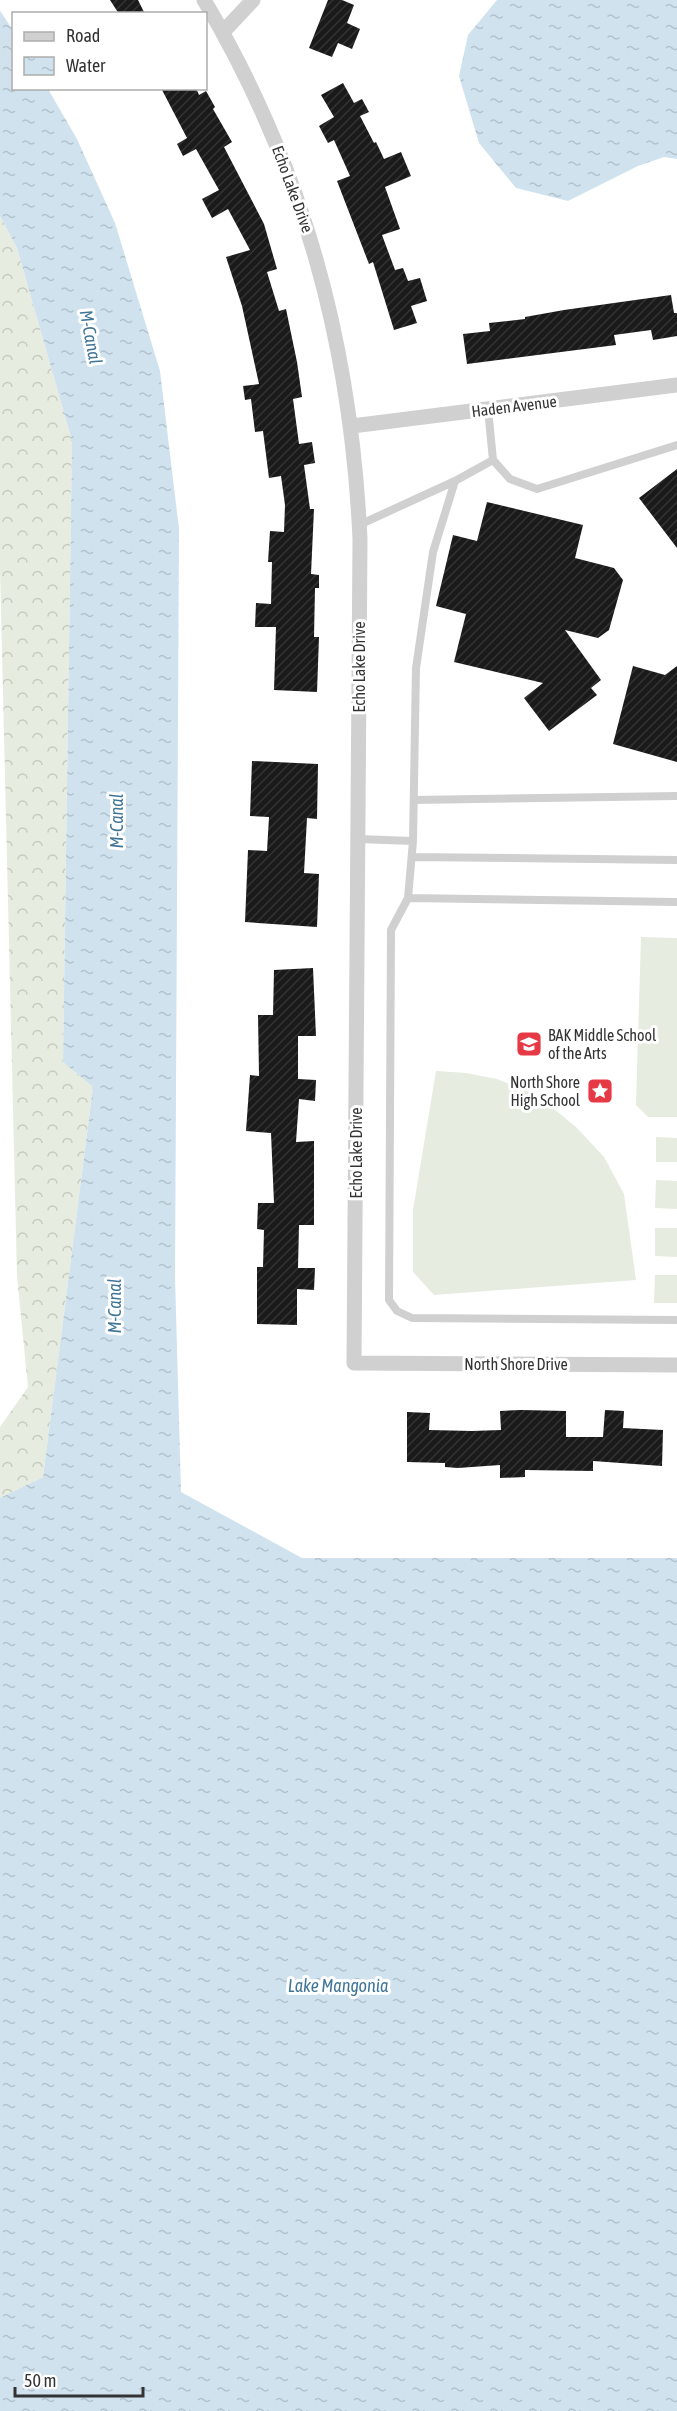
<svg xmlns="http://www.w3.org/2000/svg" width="677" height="2411" viewBox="0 0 677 2411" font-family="'Asap Condensed',sans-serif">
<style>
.grass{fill:#e6ecdf}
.forest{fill:url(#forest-crowns)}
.water{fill:url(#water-ripples)}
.building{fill:url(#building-hatch)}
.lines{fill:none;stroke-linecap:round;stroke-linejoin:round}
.service{stroke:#d0d0d0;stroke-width:8}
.minor{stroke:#d0d0d0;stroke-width:15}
.labels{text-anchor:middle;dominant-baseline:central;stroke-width:6;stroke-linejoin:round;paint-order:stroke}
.street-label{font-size:16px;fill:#333;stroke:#fff}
.poi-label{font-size:16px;fill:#333;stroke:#fff;text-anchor:start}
.water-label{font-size:18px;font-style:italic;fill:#3f7597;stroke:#fff}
</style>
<defs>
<pattern id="forest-crowns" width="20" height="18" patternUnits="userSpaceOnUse" patternTransform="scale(1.5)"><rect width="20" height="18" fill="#e6ecdf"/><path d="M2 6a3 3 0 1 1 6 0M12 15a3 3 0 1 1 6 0" fill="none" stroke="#c6cbc0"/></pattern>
<pattern id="water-ripples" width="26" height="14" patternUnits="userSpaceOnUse" patternTransform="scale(1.5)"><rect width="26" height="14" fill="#cfe2ee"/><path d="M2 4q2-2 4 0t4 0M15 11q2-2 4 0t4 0" fill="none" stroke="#b2c2cd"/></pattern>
<pattern id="building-hatch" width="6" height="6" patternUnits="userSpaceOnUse" patternTransform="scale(1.5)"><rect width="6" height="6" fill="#1a1a1a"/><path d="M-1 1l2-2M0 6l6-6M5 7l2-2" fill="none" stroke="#333"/></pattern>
</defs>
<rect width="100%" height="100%" fill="#fff"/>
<path class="grass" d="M 641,937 L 677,938 L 677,1117 L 648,1117 L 636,1105 Z
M 436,1071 L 466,1073 L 497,1079 L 537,1095 L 576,1127 L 604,1157 L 624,1194 L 636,1280 L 434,1295 L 413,1272 L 413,1210 Z
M 656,1137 L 677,1138 L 677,1162 L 656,1162 Z
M 656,1180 L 677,1181 L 677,1209 L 655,1208 Z
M 655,1228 L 677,1228 L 677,1257 L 655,1256 Z
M 655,1275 L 677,1275 L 677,1303 L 654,1303 Z"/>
<path class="forest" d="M 0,216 L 17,248 L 72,441 L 63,1062 L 93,1087 L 43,1477 L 0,1498 L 0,1427 L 28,1387 L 17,1276 L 0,568 Z"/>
<path class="water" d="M 497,0 L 677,0 L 677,159 L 664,157 L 638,166 L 568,201 L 516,188 L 479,143 L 459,76 L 468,35 Z
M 0,11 L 13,30 L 14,88 L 48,89 L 77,139 L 115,223 L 160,371 L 179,529 L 175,1277 L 181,1492 L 302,1558 L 677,1558 L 677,2411 L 0,2411 L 0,1498 L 43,1477 L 93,1087 L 63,1062 L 72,441 L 17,248 L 0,216 Z"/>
<path class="building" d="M 110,0 L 138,0 L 145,14 L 119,14 Z
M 328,0 L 342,0 L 354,5 L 347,23 L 360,29 L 352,49 L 338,43 L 332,57 L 309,48 Z
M 343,83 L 354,103 L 362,99 L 369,112 L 360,116 L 374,143 L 376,142 L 384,159 L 401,152 L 411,176 L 385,187 L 400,229 L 382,235 L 395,270 L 403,268 L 408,281 L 420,278 L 427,301 L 411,306 L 417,323 L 394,330 L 373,262 L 369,264 L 337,181 L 350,176 L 334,140 L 328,143 L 319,126 L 334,117 L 321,95 Z
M 161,88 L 196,88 L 199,95 L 206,91 L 215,107 L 213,109 L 232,142 L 224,147 L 264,224 L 277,269 L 267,272 L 279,311 L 286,309 L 297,362 L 302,397 L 293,399 L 299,444 L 312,442 L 315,463 L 304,465 L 310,509 L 314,509 L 311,574 L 319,575 L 319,588 L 315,588 L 314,637 L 319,637 L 317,692 L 274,690 L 276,627 L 255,627 L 256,603 L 271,604 L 272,562 L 268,562 L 270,531 L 284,532 L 285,505 L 281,476 L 269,478 L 263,431 L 255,432 L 251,399 L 245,400 L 243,386 L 259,384 L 242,306 L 226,257 L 250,250 L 228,209 L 212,218 L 202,199 L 219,190 L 196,149 L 183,156 L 177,144 L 187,138 Z
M 671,295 L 674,313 L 677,313 L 677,336 L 653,340 L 651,330 L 614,335 L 616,345 L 467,364 L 463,334 L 490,331 L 489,323 L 525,319 L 525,317 L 564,310 Z
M 677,469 L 677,548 L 639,498 Z
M 487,502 L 583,525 L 575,558 L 614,568 L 623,580 L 609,630 L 598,638 L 565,630 L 601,680 L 591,688 L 597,695 L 549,731 L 524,698 L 543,683 L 454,662 L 466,614 L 436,606 L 453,535 L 477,541 Z
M 633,666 L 665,675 L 677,666 L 677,762 L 613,744 Z
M 252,761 L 318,764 L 317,819 L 307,818 L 304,873 L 319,874 L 317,927 L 245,922 L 248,850 L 267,851 L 269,817 L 250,816 Z
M 313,968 L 316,1036 L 298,1036 L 298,1079 L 316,1080 L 315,1101 L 299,1099 L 296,1142 L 314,1141 L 314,1225 L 299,1225 L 298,1268 L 315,1268 L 314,1290 L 297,1289 L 297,1325 L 257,1324 L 257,1267 L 263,1267 L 264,1230 L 257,1229 L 258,1203 L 274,1203 L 271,1133 L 246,1131 L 250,1075 L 259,1076 L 258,1015 L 273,1015 L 274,970 Z
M 521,1410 L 566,1411 L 566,1437 L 603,1437 L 605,1410 L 624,1411 L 623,1428 L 663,1430 L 662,1466 L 593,1461 L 593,1471 L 525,1470 L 525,1477 L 500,1478 L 500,1465 L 458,1468 L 445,1467 L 445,1463 L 407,1462 L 407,1412 L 430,1413 L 429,1430 L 472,1431 L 501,1430 L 500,1411 Z"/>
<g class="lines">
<path class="service" d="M 493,460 L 510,479 L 537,489 L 677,445
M 359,525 L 455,481
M 414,800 L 677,796
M 358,839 L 413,841 L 416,668 L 433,552 L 455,481 L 493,460 L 488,409
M 412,857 L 677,860
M 408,898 L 413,841
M 677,902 L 408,898 L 391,930 L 389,1300 L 397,1311 L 412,1318 L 677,1320"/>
<path class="minor" d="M 204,0 C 304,169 351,344 360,539 L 354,1363 L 677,1365
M 223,32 L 253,0
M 352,426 L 677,385"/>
</g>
<defs>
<symbol id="school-square" viewBox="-11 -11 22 22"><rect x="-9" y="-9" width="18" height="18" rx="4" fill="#e63946" stroke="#fff"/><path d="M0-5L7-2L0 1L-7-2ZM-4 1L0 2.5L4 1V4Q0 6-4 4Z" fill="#fff"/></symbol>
<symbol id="sight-square" viewBox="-11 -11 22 22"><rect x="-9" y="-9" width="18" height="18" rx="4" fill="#e63946" stroke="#fff"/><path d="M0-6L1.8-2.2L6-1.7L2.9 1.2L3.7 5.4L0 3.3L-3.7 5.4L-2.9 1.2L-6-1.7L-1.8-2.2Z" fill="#fff"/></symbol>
</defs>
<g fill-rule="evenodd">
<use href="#school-square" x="514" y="1029" width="30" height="30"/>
<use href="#sight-square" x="585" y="1076" width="30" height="30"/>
</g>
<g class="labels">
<g class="street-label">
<text transform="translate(293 189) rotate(70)">Echo Lake Drive</text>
<text transform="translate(514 406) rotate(-7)">Haden Avenue</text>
<text transform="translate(359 667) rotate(-90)">Echo Lake Drive</text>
<text transform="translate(356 1153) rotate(-90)">Echo Lake Drive</text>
<text x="516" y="1364">North Shore Drive</text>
</g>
<g class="poi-label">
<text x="548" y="1035">BAK Middle School<tspan x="548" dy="18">of the Arts</tspan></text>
<text x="580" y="1082" text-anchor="end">North Shore<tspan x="580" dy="18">High School</tspan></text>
</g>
<g class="water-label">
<text transform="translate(91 337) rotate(79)">M-Canal</text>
<text transform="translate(116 821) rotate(-90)">M-Canal</text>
<text transform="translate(114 1306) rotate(-90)">M-Canal</text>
<text x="338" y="1985">Lake Mangonia</text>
</g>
</g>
<rect x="12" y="12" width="195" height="78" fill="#ffffff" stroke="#adadad" stroke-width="1.5"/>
<rect x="24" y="32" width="30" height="9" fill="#d0d0d0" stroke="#adadad" stroke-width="1.5"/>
<text x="66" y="42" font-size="18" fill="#333333">Road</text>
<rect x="24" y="57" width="30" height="18" fill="url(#water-ripples)" stroke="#adadad" stroke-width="1.5"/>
<text x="66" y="72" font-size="18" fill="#333333">Water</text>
<path d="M15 2387v9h128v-9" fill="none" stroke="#333333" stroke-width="3"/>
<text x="24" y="2387" font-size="18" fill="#333333" stroke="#ffffff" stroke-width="4.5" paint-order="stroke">50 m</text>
</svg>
